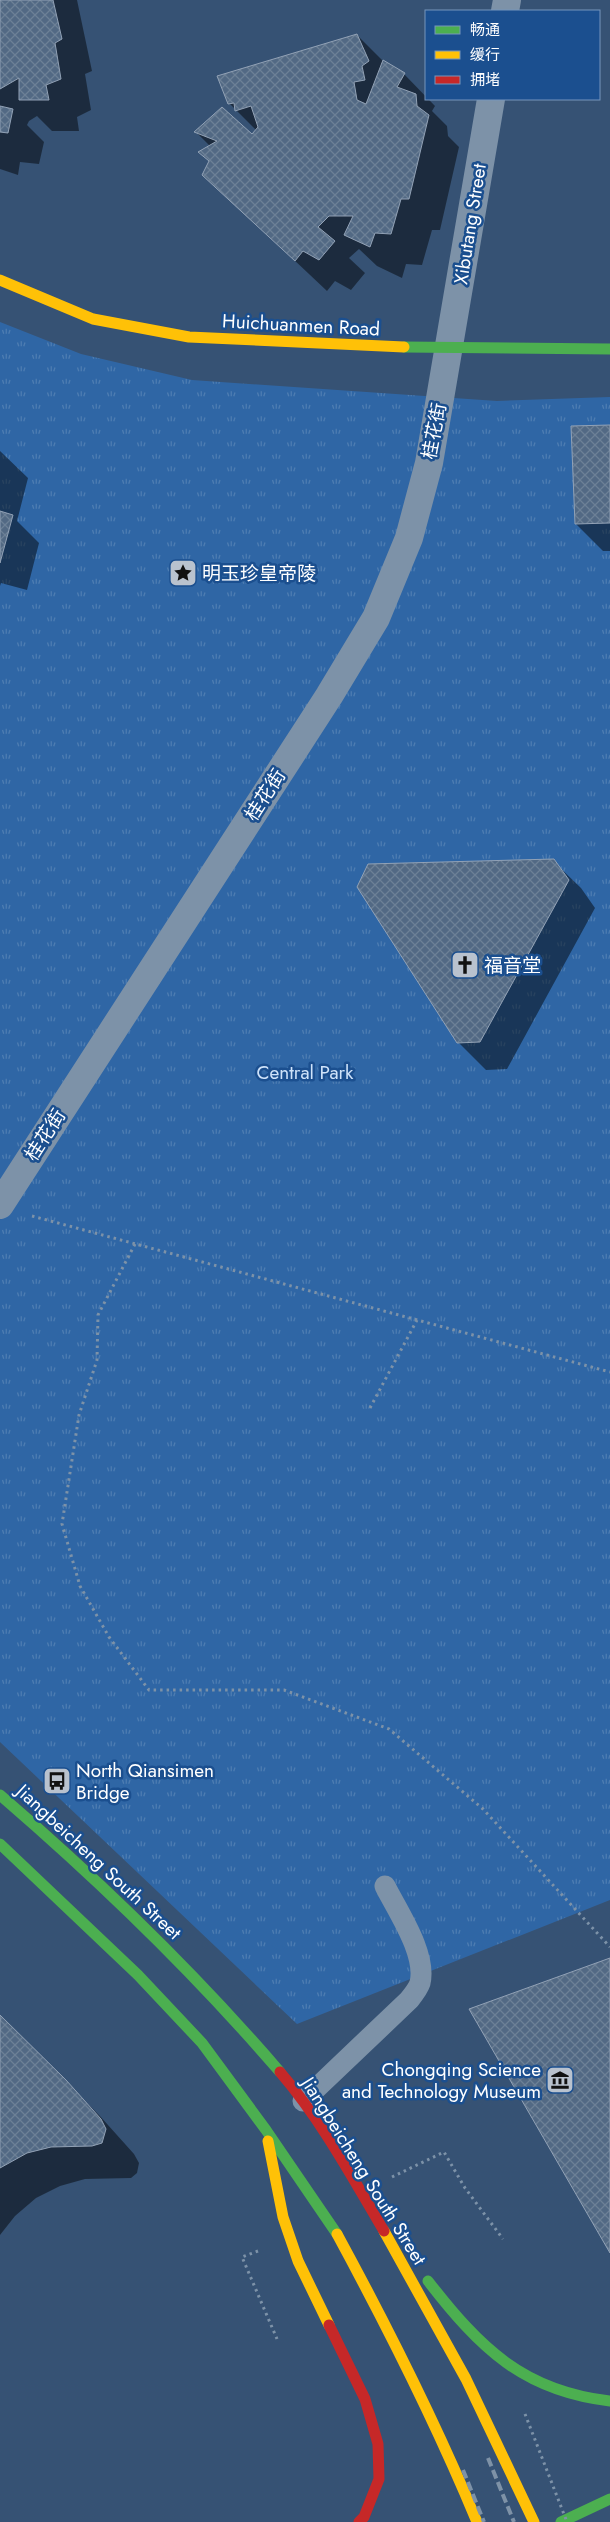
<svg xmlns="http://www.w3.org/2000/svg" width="610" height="2522" viewBox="0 0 610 2522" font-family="Jost,'Noto Sans SC',sans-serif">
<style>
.park{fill:url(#park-tufts)}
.shadow{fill:#0007}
.building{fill:url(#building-cross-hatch);stroke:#92a2b6}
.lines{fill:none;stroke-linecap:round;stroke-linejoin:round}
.path{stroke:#7d92a8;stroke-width:3;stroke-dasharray:2.5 4;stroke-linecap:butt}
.lane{stroke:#7d92a8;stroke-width:21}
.street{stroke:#7d92a8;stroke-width:28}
.fast{stroke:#4caf50;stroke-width:11}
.slow{stroke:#ffc107;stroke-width:11}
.jam{stroke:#c62828;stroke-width:11}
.rail{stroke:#7e92a7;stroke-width:4;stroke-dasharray:9 4;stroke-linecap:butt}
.path-bridge{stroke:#7d92a8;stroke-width:3;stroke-dasharray:2.5 4;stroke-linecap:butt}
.labels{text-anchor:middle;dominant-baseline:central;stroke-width:5;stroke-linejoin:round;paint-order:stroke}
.street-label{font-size:19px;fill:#fff;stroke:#1b4f8f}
.poi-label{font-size:19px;fill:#fff;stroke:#1b4f8f;text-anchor:start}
.park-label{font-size:19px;fill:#cfe3fa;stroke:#1b4f8f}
</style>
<defs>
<pattern id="park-tufts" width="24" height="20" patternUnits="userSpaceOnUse" patternTransform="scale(1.25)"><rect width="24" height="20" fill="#2f66a5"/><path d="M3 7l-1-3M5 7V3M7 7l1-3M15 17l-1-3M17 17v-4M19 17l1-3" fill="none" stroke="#4e7db2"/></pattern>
<pattern id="building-cross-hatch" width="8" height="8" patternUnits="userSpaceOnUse" patternTransform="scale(1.25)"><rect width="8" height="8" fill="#526984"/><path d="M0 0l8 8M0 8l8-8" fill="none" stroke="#6c8096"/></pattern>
</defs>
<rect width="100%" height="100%" fill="#365274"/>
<path class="park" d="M 0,322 L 81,354 L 192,380 L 497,401 L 610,397 L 610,1900 L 297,2024 L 0,1742 Z"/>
<path class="shadow" d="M 0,0 L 77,0 L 92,71 L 85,74 L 91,110 L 77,117 L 79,131 L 52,131 L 37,116 L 29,121 L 27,125 L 44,142 L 39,164 L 20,162 L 18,175 L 0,169 Z
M 357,35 L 384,62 L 404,74 L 435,106 L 432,111 L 447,126 L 448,136 L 459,147 L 440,230 L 432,230 L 422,265 L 406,264 L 402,278 L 377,266 L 359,249 L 349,258 L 365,273 L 351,290 L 335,281 L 327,291 L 204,175 L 210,161 L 210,146 L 196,132 L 253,136 L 257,131 L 229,103 Z
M 610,426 L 610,551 L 603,551 L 576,524 Z
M 0,451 L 28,478 L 17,521 L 39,543 L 27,590 L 1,583 L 0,586 Z
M 553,861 L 581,888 L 595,908 L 507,1069 L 486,1070 L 458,1042 Z
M 0,2018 L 99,2115 L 134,2154 L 139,2163 L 137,2173 L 131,2178 L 85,2179 L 60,2186 L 36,2198 L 15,2216 L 0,2235 Z"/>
<path class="building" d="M 0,0 L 53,0 L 62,39 L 55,43 L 61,79 L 46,85 L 49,100 L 19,100 L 19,78 L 0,89 Z
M 357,34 L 369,61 L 362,66 L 365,80 L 354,82 L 357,100 L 366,104 L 383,60 L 405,73 L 397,87 L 416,94 L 417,106 L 429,115 L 409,199 L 401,199 L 391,234 L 375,233 L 370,247 L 344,235 L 353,216 L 329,216 L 318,227 L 335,241 L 319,260 L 303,251 L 295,261 L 202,175 L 209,161 L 198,152 L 217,141 L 194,132 L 222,107 L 252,134 L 258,127 L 251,106 L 235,111 L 234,103 L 228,104 L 217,76 Z
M 0,106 L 13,109 L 8,133 L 0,132 Z
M 610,425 L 610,523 L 575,524 L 571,426 Z
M 0,511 L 13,515 L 0,563 Z
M 554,859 L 569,880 L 480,1042 L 457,1043 L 357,887 L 368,864 Z
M 610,1958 L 610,2253 L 469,2009 Z
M 0,2015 L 66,2080 L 101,2119 L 106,2129 L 102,2143 L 92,2146 L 51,2147 L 27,2153 L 0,2168 Z"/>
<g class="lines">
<path class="path" d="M 32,1216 L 610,1372
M 135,1244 L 98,1315 L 97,1360 L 79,1415 L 62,1524 L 80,1586 L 109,1637 L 149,1690 L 284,1690 L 389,1729 L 483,1809 L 610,1947
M 370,1408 L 417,1320
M 392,2177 L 444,2152 L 465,2188 L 503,2239
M 258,2251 L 242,2257 L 277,2339"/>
<path class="lane" d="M 303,2101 L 409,2000 C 413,1995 418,1989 420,1983 C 427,1954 398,1912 385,1886"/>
<path class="street" d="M 505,11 L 507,0
M 0,1205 L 329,696 L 376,618 L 409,538 L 429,463 L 491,99"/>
<path class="fast" d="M 404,347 L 610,349
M 0,1795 C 101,1882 193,1971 280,2072
M 0,1844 L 138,1975 L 202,2043 L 266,2130 L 337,2234
M 428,2281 C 480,2348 523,2391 610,2401
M 561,2522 L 610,2499"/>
<path class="slow" d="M 0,280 L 93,319 L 189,337 L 404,347
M 268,2141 L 283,2217 L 298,2261 L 329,2325
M 384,2231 L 466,2379 L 534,2522
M 337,2234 C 388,2328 436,2423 477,2522"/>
<path class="jam" d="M 280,2072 C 322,2121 352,2177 384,2231
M 329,2325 L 365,2399 L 378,2444 L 379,2479 L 364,2517 L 359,2522"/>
<path class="rail" d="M 488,2458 L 514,2522
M 463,2470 L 484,2522"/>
<path class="path-bridge" d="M 525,2414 L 567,2522"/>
</g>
<defs>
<symbol id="sight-square" viewBox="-11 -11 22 22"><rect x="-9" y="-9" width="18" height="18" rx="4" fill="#b9c2ce" stroke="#1b4f8f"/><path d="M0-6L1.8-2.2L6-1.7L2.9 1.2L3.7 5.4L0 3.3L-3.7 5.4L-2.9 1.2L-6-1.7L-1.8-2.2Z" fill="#111"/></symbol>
<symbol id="church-square" viewBox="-11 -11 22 22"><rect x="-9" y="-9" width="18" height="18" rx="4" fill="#b9c2ce" stroke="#1b4f8f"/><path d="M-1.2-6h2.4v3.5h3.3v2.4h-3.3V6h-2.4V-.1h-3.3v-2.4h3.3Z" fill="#111"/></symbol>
<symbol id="bus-square" viewBox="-11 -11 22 22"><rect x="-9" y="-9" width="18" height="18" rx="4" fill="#b9c2ce" stroke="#1b4f8f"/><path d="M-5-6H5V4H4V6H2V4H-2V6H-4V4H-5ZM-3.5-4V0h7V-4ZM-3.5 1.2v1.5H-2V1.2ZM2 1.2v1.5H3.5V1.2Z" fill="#111"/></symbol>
<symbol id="museum-square" viewBox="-11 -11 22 22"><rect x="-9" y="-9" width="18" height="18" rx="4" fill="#b9c2ce" stroke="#1b4f8f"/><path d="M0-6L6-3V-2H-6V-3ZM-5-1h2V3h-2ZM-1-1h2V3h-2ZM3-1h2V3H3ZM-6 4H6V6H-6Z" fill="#111"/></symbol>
</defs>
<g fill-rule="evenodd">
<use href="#sight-square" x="167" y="557" width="32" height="32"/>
<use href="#church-square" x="449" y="949" width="32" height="32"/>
<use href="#bus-square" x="41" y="1765" width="32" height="32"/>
<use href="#museum-square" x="544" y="2064" width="32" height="32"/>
</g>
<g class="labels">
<g class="street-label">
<text transform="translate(470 224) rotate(-81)">Xibutang Street</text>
<text transform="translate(301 325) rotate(3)">Huichuanmen Road</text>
<text transform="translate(434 431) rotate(-79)">桂花街</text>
<text transform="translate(265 795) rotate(-57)">桂花街</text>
<text transform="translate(45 1135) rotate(-57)">桂花街</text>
<text transform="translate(99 1862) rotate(43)">Jiangbeicheng South Street</text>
<text transform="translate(364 2171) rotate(58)">Jiangbeicheng South Street</text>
</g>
<g class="poi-label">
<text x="202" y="573">明玉珍皇帝陵</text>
<text x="484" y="965">福音堂</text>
<text x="76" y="1770">North Qiansimen<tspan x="76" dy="22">Bridge</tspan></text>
<text x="541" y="2069" text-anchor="end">Chongqing Science<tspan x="541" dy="22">and Technology Museum</tspan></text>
</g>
<g class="park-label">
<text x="305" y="1072">Central Park</text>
</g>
</g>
<rect x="425" y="10" width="175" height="90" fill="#1b4f8f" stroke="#7695bc"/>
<rect x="435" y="26" width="25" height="8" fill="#4caf50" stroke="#7695bc"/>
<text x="470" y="35" font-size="15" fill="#ffffff">畅通</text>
<rect x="435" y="51" width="25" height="8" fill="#ffc107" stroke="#7695bc"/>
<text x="470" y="60" font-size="15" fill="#ffffff">缓行</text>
<rect x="435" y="76" width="25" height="8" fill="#c62828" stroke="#7695bc"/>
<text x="470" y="85" font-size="15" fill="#ffffff">拥堵</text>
</svg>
